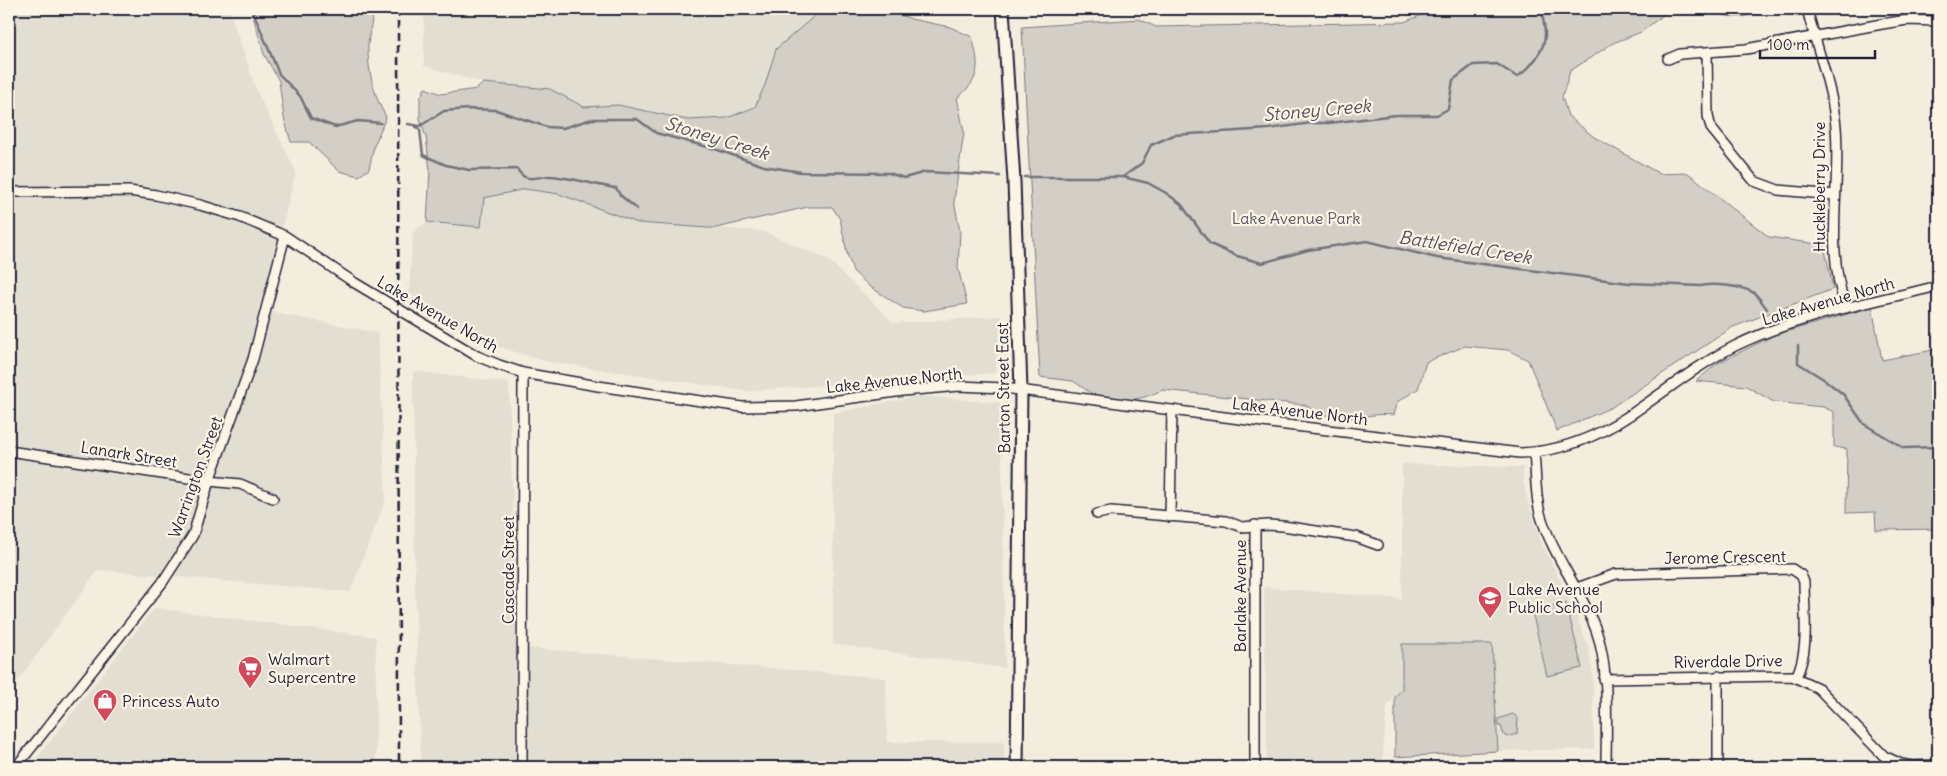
<svg xmlns="http://www.w3.org/2000/svg" width="1947" height="776" viewBox="0 0 1947 776" font-family="Delius,sans-serif">
<style>
.built{fill:#e3ded2}
.green{fill:#d4cfc6;stroke:#7b7880}
.lines{fill:none;stroke-linecap:round;stroke-linejoin:round}
.stream{stroke:#75727b;stroke-width:2.5}
.minor-casing{stroke:#22223b;stroke-width:12}
.major-casing{stroke:#22223b;stroke-width:15}
.minor{stroke:#fcf5e5;stroke-width:9}
.major{stroke:#fcf5e5;stroke-width:11}
.rail{stroke:#22223b;stroke-width:2.5;stroke-dasharray:8 4;stroke-linecap:butt}
.labels{text-anchor:middle;dominant-baseline:central;stroke-width:4.5;stroke-linejoin:round;paint-order:stroke}
.street-label{font-size:16px;fill:#22223b;stroke:#fcf5e5}
.park-label{font-size:16px;fill:#575665;stroke:#fcf5e5}
.poi-label{font-size:16px;fill:#22223b;stroke:#fcf5e5;text-anchor:start}
.water-label{font-size:18px;font-style:italic;fill:#525160;stroke:#fcf5e5}
</style>
<rect width="100%" height="100%" fill="#f3edde"/>
<filter id="ink" filterUnits="userSpaceOnUse"><feTurbulence type="fractalNoise" baseFrequency=".02" numOctaves="2"/><feDisplacementMap in="SourceGraphic" scale="10" xChannelSelector="R" yChannelSelector="G"/><feConvolveMatrix kernelMatrix="1 2 1 2 8 2 1 2 1" color-interpolation-filters="sRGB"/></filter>
<g filter="url(#ink)">
<path class="built" d="M 9,9 L 229,9 L 257,92 L 296,172 L 261,310 L 378,333 L 386,499 L 350,592 L 98,570 L 9,693 Z
M 424,9 L 834,9 L 818,13 L 765,85 L 755,107 L 727,118 L 688,120 L 618,105 L 584,107 L 550,89 L 483,83 L 424,66 Z
M 525,189 L 559,194 L 638,223 L 762,231 L 827,259 L 894,323 L 1002,316 L 995,373 L 745,391 L 544,361 L 474,339 L 409,293 L 413,232 L 427,222 L 451,225 L 484,198 Z
M 413,371 L 509,383 L 517,647 L 886,678 L 887,742 L 1004,742 L 1004,767 L 421,767 L 415,585 Z
M 921,396 L 1001,403 L 1005,668 L 833,644 L 833,413 Z
M 1402,464 L 1523,467 L 1523,481 L 1528,501 L 1540,539 L 1573,607 L 1589,649 L 1593,678 L 1594,749 L 1498,751 L 1492,644 L 1402,644 L 1402,689 L 1387,706 L 1382,766 L 1267,765 L 1264,587 L 1402,599 Z
M 154,608 L 376,637 L 376,767 L 30,767 Z"/>
<path class="green" d="M 251,9 L 373,9 C 373,21 369,32 368,44 C 367,69 374,96 386,117 L 374,146 L 369,169 L 359,176 L 339,171 L 309,142 L 291,142 L 284,118 L 279,81 L 264,54 Z
M 834,9 L 884,9 L 911,19 L 950,27 L 972,37 C 980,66 981,79 957,98 L 964,132 L 954,201 L 960,231 L 958,268 L 967,304 L 924,311 L 903,308 L 869,286 L 853,271 L 847,253 L 840,219 L 832,207 L 808,207 L 716,228 L 708,228 L 638,223 L 559,194 L 525,189 L 484,198 L 481,227 L 427,222 L 430,171 L 426,137 L 420,119 L 420,99 L 425,88 L 441,94 L 477,89 L 483,83 L 550,89 L 584,107 L 618,105 L 688,120 L 727,118 L 755,107 L 765,85 L 776,49 L 818,13 Z
M 1437,9 L 1680,9 L 1668,11 L 1641,32 L 1613,43 L 1570,71 L 1562,97 L 1568,116 L 1594,137 L 1660,174 L 1688,173 L 1769,237 L 1824,245 L 1833,289 L 1733,327 L 1612,407 L 1557,431 L 1528,360 L 1508,350 L 1465,346 L 1426,362 L 1418,389 L 1397,402 L 1393,415 C 1374,413 1367,417 1350,418 C 1336,420 1316,413 1305,405 L 1163,390 L 1145,397 L 1121,402 L 1097,397 L 1073,381 L 1040,377 L 1022,27 L 1139,19 L 1156,27 L 1404,22 Z
M 1700,9 L 1762,9 C 1746,23 1717,15 1700,9 Z
M 1872,307 L 1882,360 L 1938,349 L 1938,529 L 1876,530 L 1875,512 L 1846,513 L 1847,449 L 1834,447 L 1834,412 L 1823,407 L 1774,402 L 1746,386 L 1696,381 L 1718,363 L 1775,335 Z
M 1566,603 L 1582,668 L 1547,676 L 1532,611 Z
M 1402,644 L 1492,644 L 1498,751 L 1395,757 L 1395,697 L 1402,689 Z
M 1513,714 L 1518,718 L 1517,734 L 1507,737 L 1504,735 L 1501,726 L 1498,726 L 1498,719 Z"/>
<g class="lines">
<path class="stream" d="M 252,9 L 279,74 L 300,96 L 311,118 L 335,127 L 358,121 L 381,123
M 408,124 L 420,126 L 444,111 L 468,109 L 496,110 L 547,127 L 563,128 L 592,119 L 637,119 L 656,133 L 715,149 L 764,166 L 801,172 L 889,173 L 904,178 L 926,172 L 1000,176
M 416,127 L 420,130 L 423,155 L 446,165 L 469,170 L 517,169 C 519,172 522,176 525,177 C 533,181 543,175 551,176 C 574,178 594,185 616,188 L 620,195 L 637,209
M 1024,177 L 1123,177 L 1148,183 L 1166,193 L 1181,204 L 1210,244 L 1237,256 L 1262,263 L 1308,250 L 1367,241 L 1437,258 L 1629,283 L 1701,286 C 1714,283 1743,286 1754,293 C 1759,297 1763,304 1767,309
M 1123,177 L 1142,163 L 1151,145 L 1174,135 L 1268,129 L 1312,123 L 1329,123 L 1396,115 L 1437,115 L 1448,109 L 1453,80 L 1473,65 L 1497,64 L 1517,77 C 1531,68 1546,49 1545,32 C 1545,23 1540,16 1545,9
M 1798,346 L 1798,363 L 1825,380 L 1843,394 L 1864,424 L 1904,448 L 1938,447"/>
<defs>
<path id="minor" d="M 1807,9 C 1816,45 1833,91 1836,127 C 1841,190 1824,246 1846,308
M 1707,52 L 1708,116 L 1711,128 L 1754,181 L 1778,190 L 1835,195
M 1668,59 L 1680,54 L 1746,49 L 1882,24 L 1907,20 L 1938,21
M 9,192 L 129,191 L 156,195 L 200,205 L 240,217 L 285,236 L 355,283 L 477,356 L 499,365 L 523,373 L 598,386 L 742,407 L 796,406 L 903,391 L 959,386 L 1004,388 L 1278,424 L 1520,453 C 1612,450 1659,384 1735,346 C 1798,315 1870,303 1938,286
M 9,451 L 209,481 L 240,484 L 273,498
M 1534,452 C 1536,472 1535,494 1540,513 C 1552,555 1581,590 1596,630 C 1610,669 1606,726 1606,767
M 1097,514 L 1111,511 L 1226,521 L 1242,527 L 1268,525 L 1283,526 L 1356,537 L 1378,545
M 1170,517 L 1172,410
M 1577,588 L 1616,574 L 1792,569 L 1801,575 L 1804,582 C 1804,612 1810,650 1796,677
M 1604,679 L 1792,676 L 1818,688 L 1884,756 L 1901,764 L 1912,766 L 1938,765
M 16,767 L 162,583 L 193,535 L 209,481 L 253,359 L 285,236
M 522,767 L 523,373
M 1255,767 L 1255,525
M 1718,767 L 1718,676"/>
<path id="major" d="M 1003,9 L 1014,181 L 1021,390 L 1017,767"/>
</defs>
<use href="#minor" class="minor-casing"/>
<use href="#major" class="major-casing"/>
<use href="#minor" class="minor"/>
<use href="#major" class="major"/>
<path class="rail" d="M 398,9 L 399,767"/>
</g>
</g>
<defs>
<symbol id="school-pin" viewBox="-11 -11 22 30"><path d="M0 17L-7.5 6A9.5 9.5 0 1 1 7.5 6Z" fill="#d1495b" stroke="#fcf5e5"/><path d="M0-5L7-2L0 1L-7-2ZM-4 1L0 2.5L4 1V4Q0 6-4 4Z" fill="#fff"/></symbol>
<symbol id="supermarket-pin" viewBox="-11 -11 22 30"><path d="M0 17L-7.5 6A9.5 9.5 0 1 1 7.5 6Z" fill="#d1495b" stroke="#fcf5e5"/><path d="M-6-5.5h2.5l.6 2H6L4.5 2H-2.5L-4.4-4H-6ZM-1.5 3.2a1.3 1.3 0 1 0 .1 0ZM3 3.2a1.3 1.3 0 1 0 .1 0Z" fill="#fff"/></symbol>
<symbol id="shop-pin" viewBox="-11 -11 22 30"><path d="M0 17L-7.5 6A9.5 9.5 0 1 1 7.5 6Z" fill="#d1495b" stroke="#fcf5e5"/><path d="M-5-2.5h2.3a2.7 3.5 0 0 1 5.4 0H5L5.5 6h-11ZM-1.5-2.5h3a1.5 2.3 0 0 0-3 0Z" fill="#fff"/></symbol>
</defs>
<g fill-rule="evenodd">
<use href="#school-pin" x="1476" y="584" width="28" height="38"/>
<use href="#supermarket-pin" x="236" y="654" width="28" height="38"/>
<use href="#shop-pin" x="91" y="687" width="28" height="38"/>
</g>
<g class="labels">
<g class="street-label">
<text transform="translate(1819 187) rotate(-90)">Huckleberry Drive</text>
<text transform="translate(1828 301) rotate(-16)">Lake Avenue North</text>
<text transform="translate(438 314) rotate(30)">Lake Avenue North</text>
<text transform="translate(894 380) rotate(-6)">Lake Avenue North</text>
<text transform="translate(1003 388) rotate(-91)">Barton Street East</text>
<text transform="translate(1300 411) rotate(7)">Lake Avenue North</text>
<text transform="translate(129 454) rotate(9)">Lanark Street</text>
<text transform="translate(195 477) rotate(-70)">Warrington Street</text>
<text transform="translate(1725 557) rotate(-1)">Jerome Crescent</text>
<text transform="translate(508 570) rotate(-90)">Cascade Street</text>
<text transform="translate(1240 596) rotate(-90)">Barlake Avenue</text>
<text transform="translate(1728 661) rotate(-1)">Riverdale Drive</text>
</g>
<g class="park-label">
<text x="1296" y="218">Lake Avenue Park</text>
</g>
<g class="poi-label">
<text x="1508" y="589">Lake Avenue<tspan x="1508" dy="18">Public School</tspan></text>
<text x="268" y="659">Walmart<tspan x="268" dy="18">Supercentre</tspan></text>
<text x="122" y="701">Princess Auto</text>
</g>
<g class="water-label">
<text transform="translate(1317 110) rotate(-5)">Stoney Creek</text>
<text transform="translate(717 138) rotate(17)">Stoney Creek</text>
<text transform="translate(1465 247) rotate(9)">Battlefield Creek</text>
</g>
</g>
<rect width="1947" height="776" fill="none" stroke="#fcf5e5" stroke-width="30"/>
<rect x="15" y="15" width="1917" height="746" fill="none" stroke="#22223b" stroke-width="2" filter="url(#ink)"/>
<path d="M1760 50v8h115v-8" fill="none" stroke="#22223b" stroke-width="2.5"/>
<text x="1767" y="50" font-size="15" fill="#22223b" stroke="#fcf5e5" stroke-width="4" paint-order="stroke">100 m</text>
</svg>
